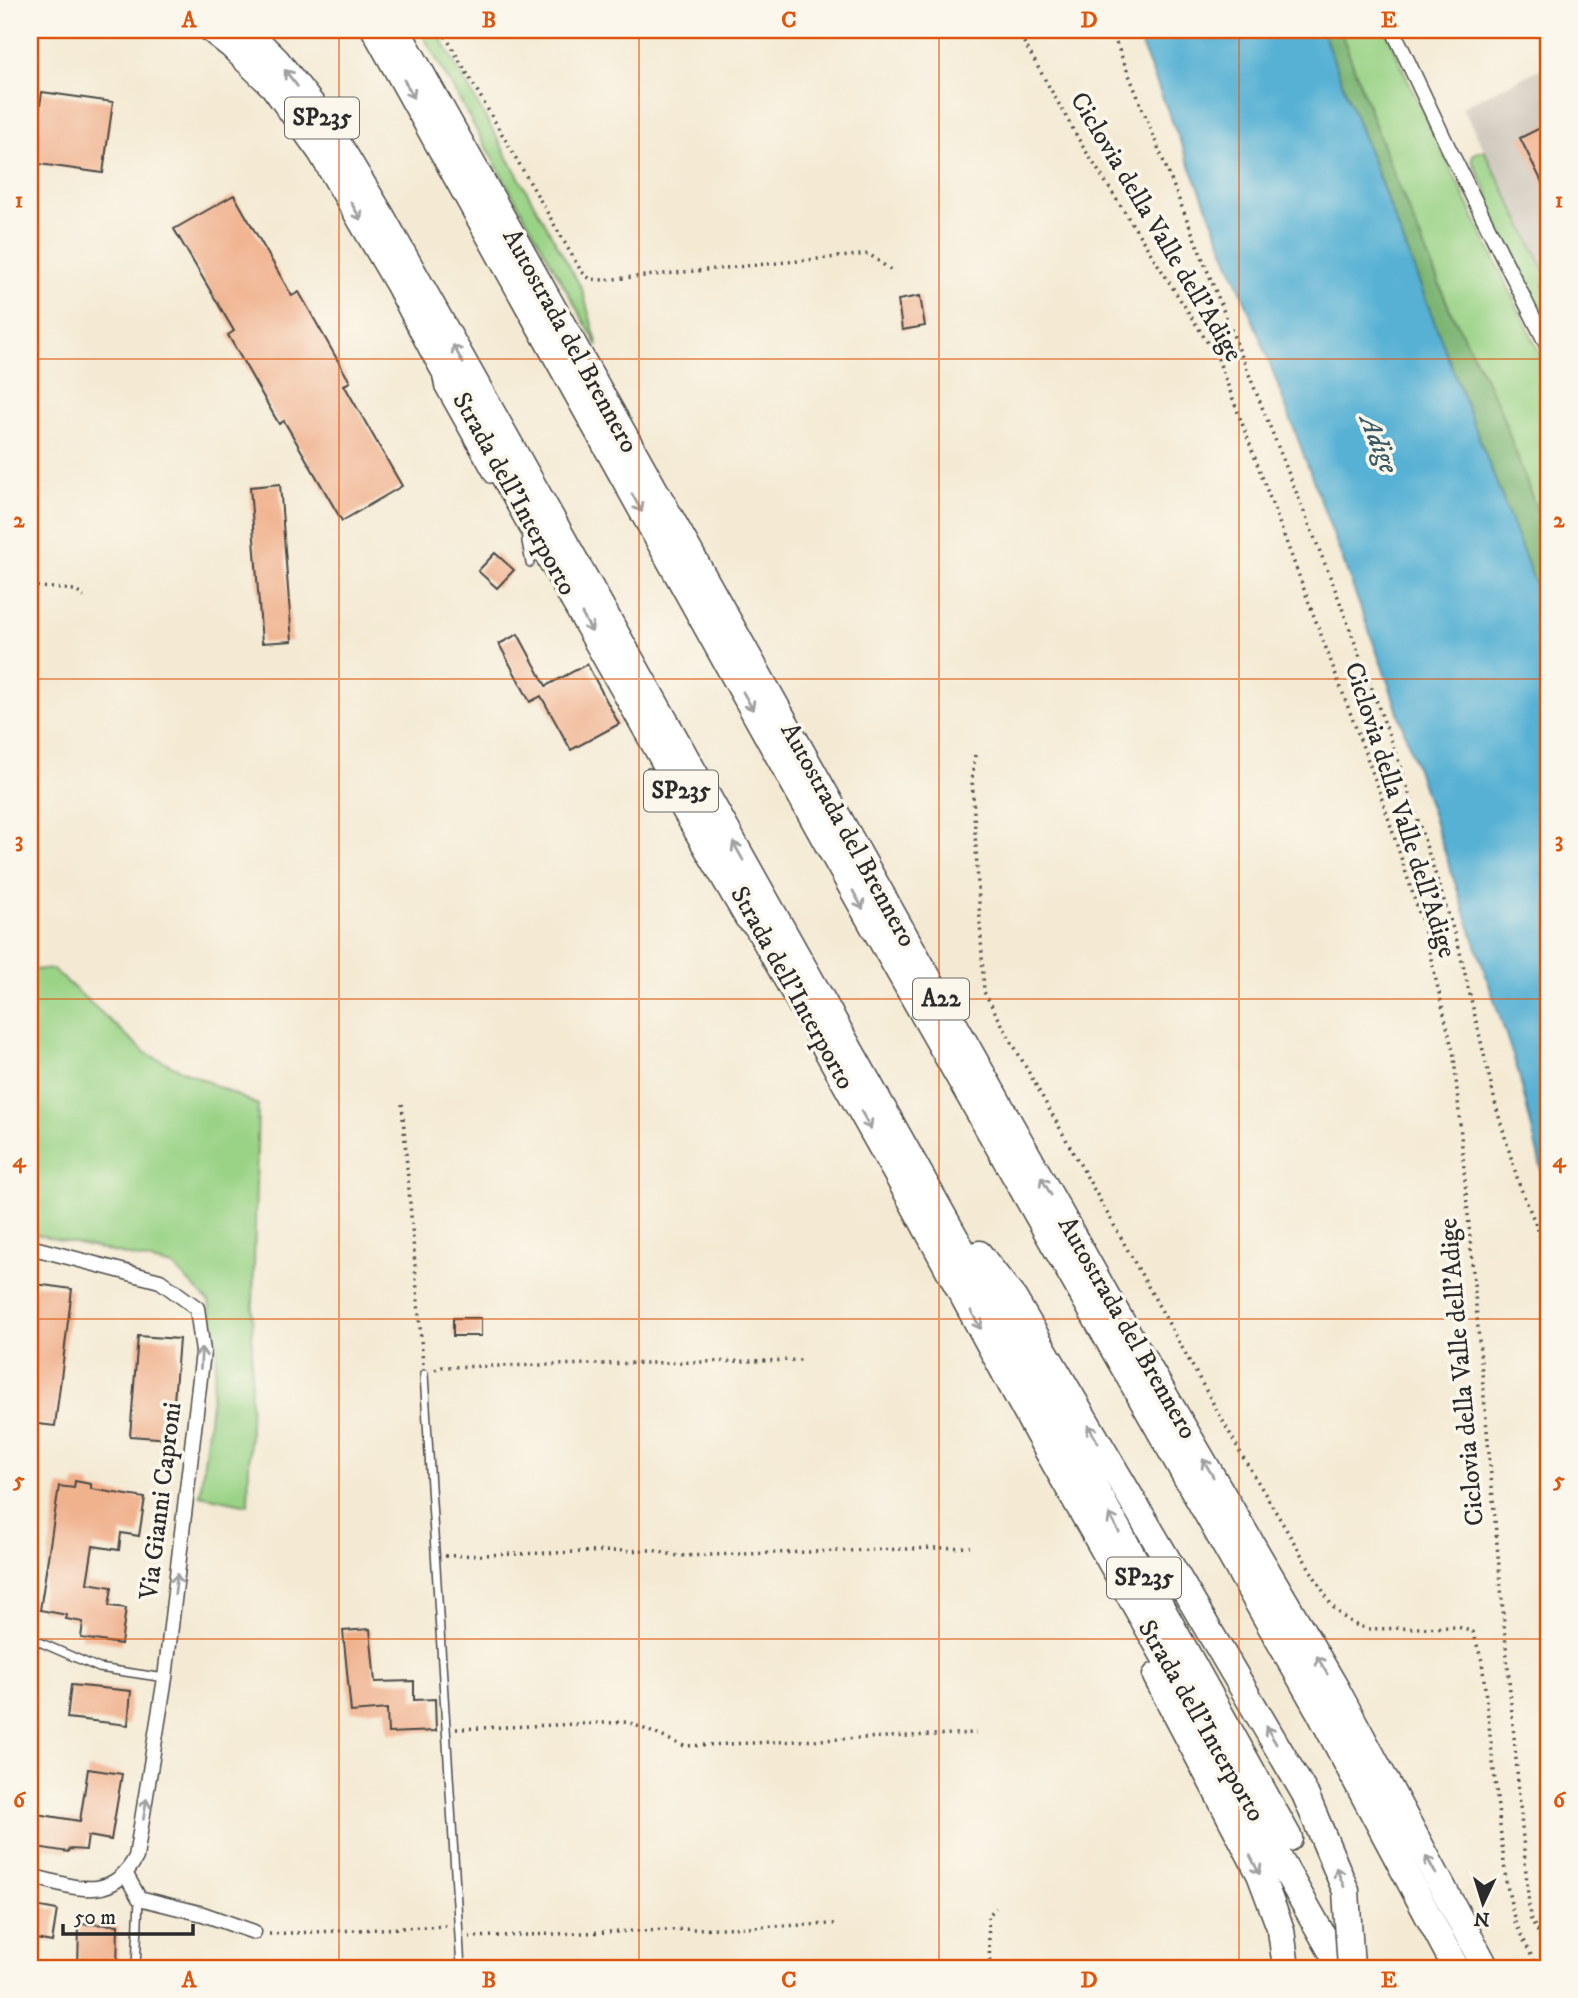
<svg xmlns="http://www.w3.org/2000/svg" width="1578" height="1998" viewBox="0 0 1578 1998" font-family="'IM FELL DW Pica',serif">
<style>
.industrial{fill:#cac3b8}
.green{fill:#9ad386;stroke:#627f58;stroke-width:2}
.forest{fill:#7bb573;stroke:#53704f;stroke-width:2}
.water{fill:#56b1d4;stroke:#406e80;stroke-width:2}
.building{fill:#f0b18d}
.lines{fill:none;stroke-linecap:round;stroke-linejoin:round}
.lane-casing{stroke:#494844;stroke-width:10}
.street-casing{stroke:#494844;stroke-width:17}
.highway-casing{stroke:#494844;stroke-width:29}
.path{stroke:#494844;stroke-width:3.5;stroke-dasharray:2 5;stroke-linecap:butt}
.lane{stroke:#fff;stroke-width:7}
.street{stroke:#fff;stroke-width:14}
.highway{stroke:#fff;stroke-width:26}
.highway-bridge-casing{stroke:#494844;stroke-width:29;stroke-linecap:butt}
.highway-bridge{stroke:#fff;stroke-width:26}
.oneway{stroke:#a0a0a0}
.grid{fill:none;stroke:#df570e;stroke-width:2;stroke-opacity:0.55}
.labels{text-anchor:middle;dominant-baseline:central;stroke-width:7;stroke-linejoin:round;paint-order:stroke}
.shield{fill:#fbf7ec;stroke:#696865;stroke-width:2}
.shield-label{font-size:24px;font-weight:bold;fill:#2b2b2b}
.street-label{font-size:26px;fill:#2b2b2b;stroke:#fbf7ec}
.water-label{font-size:28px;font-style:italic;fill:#3a5a66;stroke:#fbf7ec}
.neatline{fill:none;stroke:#df570e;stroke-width:2.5}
.grid-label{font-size:23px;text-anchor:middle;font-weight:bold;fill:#df570e}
</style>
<rect width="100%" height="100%" fill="#fbf7ec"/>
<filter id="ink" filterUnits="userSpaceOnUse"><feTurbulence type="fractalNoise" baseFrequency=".0143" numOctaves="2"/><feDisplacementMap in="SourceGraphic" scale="14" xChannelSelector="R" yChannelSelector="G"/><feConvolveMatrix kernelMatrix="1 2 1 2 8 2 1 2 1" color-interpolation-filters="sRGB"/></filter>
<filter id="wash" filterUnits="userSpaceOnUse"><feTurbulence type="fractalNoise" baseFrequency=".00686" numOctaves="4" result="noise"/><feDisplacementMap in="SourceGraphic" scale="28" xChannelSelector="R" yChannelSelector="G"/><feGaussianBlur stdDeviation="1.57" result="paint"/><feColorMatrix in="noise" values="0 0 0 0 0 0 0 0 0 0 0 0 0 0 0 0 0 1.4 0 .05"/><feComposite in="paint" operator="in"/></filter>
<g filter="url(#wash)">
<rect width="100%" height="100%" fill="#f4ead4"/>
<path class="industrial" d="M 1548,65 L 1548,318 L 1472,160 L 1473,154 L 1484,149 L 1462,107 Z"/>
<path class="green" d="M 420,30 L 436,30 L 582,289 L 598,346 Z
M 1340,30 L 1386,30 L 1407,78 L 1548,370 L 1548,541 L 1498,406 L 1449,308 L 1390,165 Z
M 1484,150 L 1548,277 L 1548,282 L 1543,284 L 1548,294 L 1548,329 L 1490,209 L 1489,196 L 1472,160 L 1473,154 Z
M 53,969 L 147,1054 L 258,1105 L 248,1505 L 200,1495 L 218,1345 L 209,1302 L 173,1266 L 30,1233 L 30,970 Z"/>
<path class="forest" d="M 1322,30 L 1340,30 L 1390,165 L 1449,308 L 1498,404 L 1548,541 L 1548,617 Z"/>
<path class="water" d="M 1135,30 L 1322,30 L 1548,617 L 1548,1196 L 1518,1071 L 1388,682 L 1263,345 Z"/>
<g id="blocks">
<path class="building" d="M 42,92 L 113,102 L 103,173 L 32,163 Z
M 1548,124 L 1548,194 L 1520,138 Z
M 234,195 L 292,296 L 299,292 L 350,382 L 344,385 L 402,486 L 342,521 L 284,421 L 279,424 L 228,335 L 234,331 L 174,229 Z
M 920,296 L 925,326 L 902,330 L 898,300 Z
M 280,484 L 292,641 L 262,643 L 250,487 Z
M 495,553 L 514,570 L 497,588 L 478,571 Z
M 518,634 L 546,686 L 587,664 L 619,724 L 571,750 L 541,696 L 530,702 L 499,644 Z
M 36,1284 L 72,1289 L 55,1426 L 30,1423 L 30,1329 Z
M 453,1318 L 481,1318 L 481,1336 L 453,1336 Z
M 138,1336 L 179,1339 L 171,1439 L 130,1436 Z
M 75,1481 L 91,1484 L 91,1489 L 145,1498 L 139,1536 L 121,1533 L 119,1550 L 93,1546 L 87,1583 L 112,1587 L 109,1606 L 126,1608 L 121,1644 L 81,1638 L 83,1622 L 66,1619 L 67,1615 L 40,1610 L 59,1486 L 74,1488 Z
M 370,1629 L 375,1682 L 414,1681 L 414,1700 L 435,1699 L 436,1731 L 388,1733 L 387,1709 L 351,1712 L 343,1631 Z
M 71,1685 L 131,1691 L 128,1725 L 67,1718 Z
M 88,1769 L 122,1774 L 111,1840 L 88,1836 L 86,1850 L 69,1849 L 68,1852 L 30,1846 L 30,1813 L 80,1821 Z
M 30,1905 L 57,1910 L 52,1942 L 30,1938 Z
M 79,1924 L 118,1925 L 117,1968 L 78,1968 Z"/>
</g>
</g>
<g filter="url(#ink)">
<use href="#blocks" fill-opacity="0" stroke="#494844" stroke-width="2"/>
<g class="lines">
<defs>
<path id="lane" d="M 437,378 L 439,388 L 490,479
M 526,541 L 530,563
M 649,772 L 663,791 L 740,923 L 746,929
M 424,1374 L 461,1968
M 30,1638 L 99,1668 L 165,1678
M 136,1968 L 139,1898"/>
<path id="street" d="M 1393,30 L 1449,149 L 1548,347
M 30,1247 L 160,1281 L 197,1308 L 203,1352 L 165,1678 L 136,1857 C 111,1905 72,1886 30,1876
M 125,1873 L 139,1898 L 203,1914 L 254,1932"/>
<path id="highway" d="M 212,30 L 231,45 L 274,87 L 321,152 L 399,285 L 433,350 L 910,1198 L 1037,1432 L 1341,1968
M 246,30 L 277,61 L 323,119 L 382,217 L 1015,1344 L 1289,1838
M 375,30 L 871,922 L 1318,1709 L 1456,1968
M 397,30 L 1107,1297 L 1335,1687 L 1486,1968
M 979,1254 L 1014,1299 L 1305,1794
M 1156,1676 L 1260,1874 L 1281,1930 L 1286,1968"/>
</defs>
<use href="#lane" class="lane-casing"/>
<use href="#street" class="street-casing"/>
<use href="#highway" class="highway-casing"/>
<path class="path" d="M 442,30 L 581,271 L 590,279 L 603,280 L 869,254 L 892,271
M 1017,30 L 1082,145 L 1218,359 L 1379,790 L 1423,925 L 1454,1056 L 1530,1918 L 1538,1932 L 1548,1963
M 1111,30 L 1335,589 L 1400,765 L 1458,944 L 1497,1110 L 1519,1184 L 1539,1232 L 1548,1276
M 30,586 L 75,590 L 84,597
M 975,755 L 972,778 L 984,992 L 1243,1457 L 1332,1606 C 1343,1618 1352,1625 1368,1629 L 1458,1627 L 1473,1632 L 1482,1661 L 1506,1881 L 1515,1922 L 1535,1963 L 1544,1968
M 402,1104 L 423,1364
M 435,1370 L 442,1367 L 803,1360
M 445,1556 L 652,1550 L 678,1556 L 970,1547
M 456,1729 L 628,1722 L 684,1746 L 976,1733
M 1538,1931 L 1548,1920
M 269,1934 L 446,1926
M 469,1937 L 834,1924
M 990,1968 L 988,1916 L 996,1908"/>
<use href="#lane" class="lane"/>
<use href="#street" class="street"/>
<use href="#highway" class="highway"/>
<defs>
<path id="highway-bridge" d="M 1305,1794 L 1346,1891 L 1351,1968"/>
</defs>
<use href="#highway-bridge" class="highway-bridge-casing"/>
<use href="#highway-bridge" class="highway-bridge"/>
</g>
<defs><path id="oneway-shaft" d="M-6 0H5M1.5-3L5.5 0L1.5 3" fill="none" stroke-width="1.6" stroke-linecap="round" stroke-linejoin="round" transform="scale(1.75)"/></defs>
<g class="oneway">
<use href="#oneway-shaft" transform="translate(291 78) rotate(-128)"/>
<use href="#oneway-shaft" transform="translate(409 89) rotate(61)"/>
<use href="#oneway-shaft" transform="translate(356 211) rotate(59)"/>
<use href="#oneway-shaft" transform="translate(458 354) rotate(-119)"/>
<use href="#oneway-shaft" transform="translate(637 503) rotate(61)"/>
<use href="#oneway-shaft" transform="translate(587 623) rotate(61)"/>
<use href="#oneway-shaft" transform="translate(748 701) rotate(61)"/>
<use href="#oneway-shaft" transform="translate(738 851) rotate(-119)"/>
<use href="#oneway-shaft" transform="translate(858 900) rotate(61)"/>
<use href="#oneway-shaft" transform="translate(866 1120) rotate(61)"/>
<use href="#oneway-shaft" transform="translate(1046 1186) rotate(-119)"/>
<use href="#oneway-shaft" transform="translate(976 1320) rotate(61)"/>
<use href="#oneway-shaft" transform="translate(201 1358) rotate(-87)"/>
<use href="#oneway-shaft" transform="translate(1093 1434) rotate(-120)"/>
<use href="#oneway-shaft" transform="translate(1208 1468) rotate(-120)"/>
<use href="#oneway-shaft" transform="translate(1114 1523) rotate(-119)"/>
<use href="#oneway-shaft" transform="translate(176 1584) rotate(-83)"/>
<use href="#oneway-shaft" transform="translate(1322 1665) rotate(-120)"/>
<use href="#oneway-shaft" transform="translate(1271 1735) rotate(-120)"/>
<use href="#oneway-shaft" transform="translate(145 1809) rotate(-81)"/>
<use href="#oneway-shaft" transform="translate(1255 1865) rotate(63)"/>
<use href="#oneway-shaft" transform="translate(1431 1865) rotate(-118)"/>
<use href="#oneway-shaft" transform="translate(1340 1877) rotate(-113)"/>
</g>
</g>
<path class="grid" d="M 339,30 L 339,1968M 639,30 L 639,1968M 939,30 L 939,1968M 1239,30 L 1239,1968M 30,359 L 1548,359M 30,679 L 1548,679M 30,999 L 1548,999M 30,1319 L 1548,1319M 30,1639 L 1548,1639"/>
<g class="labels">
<g class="shield">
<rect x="285" y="97.5" width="74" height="41" rx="5"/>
<rect x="644" y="770.5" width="74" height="41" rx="5"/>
<rect x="913" y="978.5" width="56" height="41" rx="5"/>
<rect x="1107" y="1557.5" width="74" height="41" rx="5"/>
</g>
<g class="shield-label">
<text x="322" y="118">SP235</text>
<text x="681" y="791">SP235</text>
<text x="941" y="999">A22</text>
<text x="1144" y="1578">SP235</text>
</g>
<g class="street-label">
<text transform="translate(1156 227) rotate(59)">Ciclovia della Valle dell'Adige</text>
<text transform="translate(570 341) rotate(61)">Autostrada del Brennero</text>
<text transform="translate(514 494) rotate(61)">Strada dell'Interporto</text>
<text transform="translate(1400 810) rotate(72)">Ciclovia della Valle dell'Adige</text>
<text transform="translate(848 835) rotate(61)">Autostrada del Brennero</text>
<text transform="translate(792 988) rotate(61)">Strada dell'Interporto</text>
<text transform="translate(1127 1328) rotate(60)">Autostrada del Brennero</text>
<text transform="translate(1462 1372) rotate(-95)">Ciclovia della Valle dell'Adige</text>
<text transform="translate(161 1501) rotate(-83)">Via Gianni Caproni</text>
<text transform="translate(1201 1721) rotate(60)">Strada dell'Interporto</text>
</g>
<g class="water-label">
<text transform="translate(1379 444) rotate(68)">Adige</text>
</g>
</g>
<rect width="1578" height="1998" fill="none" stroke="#fbf7ec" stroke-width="77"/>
<g transform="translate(1483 1903) rotate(184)" stroke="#fbf7ec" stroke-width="5" paint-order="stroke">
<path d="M0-5L12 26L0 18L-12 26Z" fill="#2b2b2b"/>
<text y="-10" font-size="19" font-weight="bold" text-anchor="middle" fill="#2b2b2b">N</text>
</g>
<path d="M63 1924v10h130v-10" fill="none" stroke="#2b2b2b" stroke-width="3.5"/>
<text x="74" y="1924" font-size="21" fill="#2b2b2b" stroke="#fbf7ec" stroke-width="5" paint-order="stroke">50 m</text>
<rect x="38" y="38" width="1502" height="1922" class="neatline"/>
<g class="grid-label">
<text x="189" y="27">A</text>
<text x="489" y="27">B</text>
<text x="789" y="27">C</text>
<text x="1089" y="27">D</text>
<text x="1389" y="27">E</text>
<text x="19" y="207">1</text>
<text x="1559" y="207">1</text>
<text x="19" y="527">2</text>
<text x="1559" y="527">2</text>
<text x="19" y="847">3</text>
<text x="1559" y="847">3</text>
<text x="19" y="1167">4</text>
<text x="1559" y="1167">4</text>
<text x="19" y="1487">5</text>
<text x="1559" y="1487">5</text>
<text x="19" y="1807">6</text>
<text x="1559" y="1807">6</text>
<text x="189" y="1987">A</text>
<text x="489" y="1987">B</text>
<text x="789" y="1987">C</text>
<text x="1089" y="1987">D</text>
<text x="1389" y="1987">E</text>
</g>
</svg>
